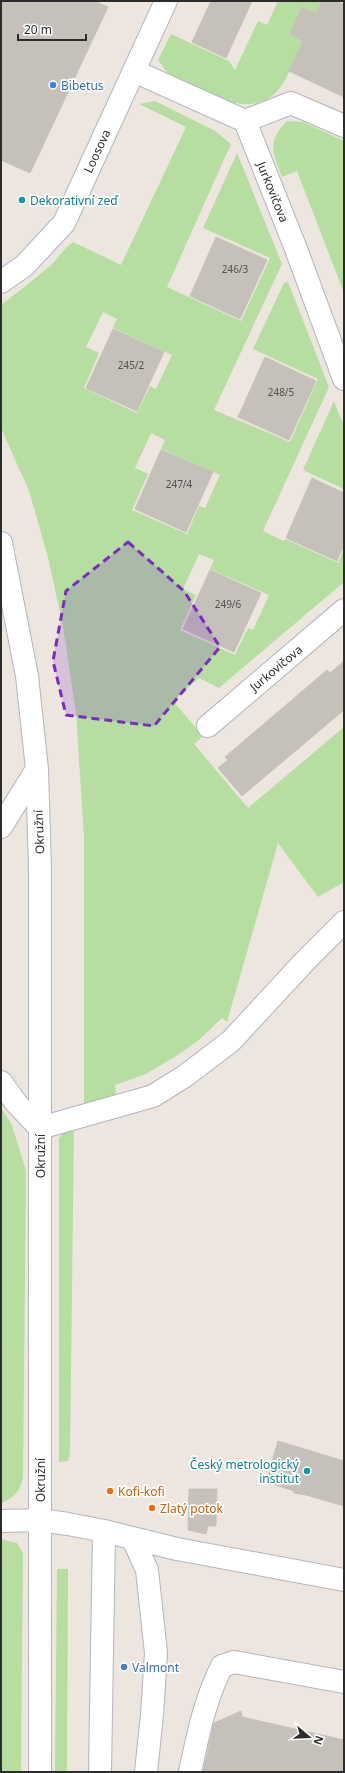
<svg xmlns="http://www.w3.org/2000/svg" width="345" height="1773" viewBox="0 0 345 1773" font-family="'Noto Sans',sans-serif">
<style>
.green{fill:#b5dea0;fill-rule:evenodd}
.building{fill:#c5c1ba;stroke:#c7c2b9}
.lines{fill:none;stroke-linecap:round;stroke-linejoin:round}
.minor-casing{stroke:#b2b5be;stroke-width:24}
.minor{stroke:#fff;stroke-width:22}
.marked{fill:#7b2cbf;fill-opacity:0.2;stroke:#7b2cbf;stroke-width:3;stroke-dasharray:8 5;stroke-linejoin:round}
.shop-dot{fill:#3f7fe0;stroke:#fff;stroke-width:1.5}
.culture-dot{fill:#0f9aa8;stroke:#fff;stroke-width:1.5}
.food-dot{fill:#e8710a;stroke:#fff;stroke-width:1.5}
.labels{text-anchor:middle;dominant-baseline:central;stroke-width:3.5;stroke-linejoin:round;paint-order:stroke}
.number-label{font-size:10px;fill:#525150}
.shop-label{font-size:12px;fill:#366cbe;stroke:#fff;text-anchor:start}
.street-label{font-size:12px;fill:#2c2c2c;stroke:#fff}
.culture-label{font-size:12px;fill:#0d838f;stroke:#fff;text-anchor:start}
.food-label{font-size:12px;fill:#c56008;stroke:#fff;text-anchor:start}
</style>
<rect width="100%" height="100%" fill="#ece6df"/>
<path class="green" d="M 278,1 L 322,1 L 316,14 L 302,7 L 290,34 L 303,41 C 295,58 285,89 269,98 C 244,113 217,97 194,87 C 184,82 173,78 165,70 C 163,67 161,63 158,60 L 171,34 L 229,61 L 235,70 L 258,21 L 267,25 Z
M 155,101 L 215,131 L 231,144 L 167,287 L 241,321 L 270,258 L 203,228 L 237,153 L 282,264 L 214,410 L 290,442 L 318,379 L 253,349 L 284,283 L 288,282 L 329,387 L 263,531 L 284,541 L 285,539 L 338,563 L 344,549 L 344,582 L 219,688 L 199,678 L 173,701 L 203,736 L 194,744 L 248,808 L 344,727 L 344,882 L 318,897 L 278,843 L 227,1022 L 222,1018 L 200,1039 L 181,1053 L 146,1074 L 115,1085 L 117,1101 L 84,1104 L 84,837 L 76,713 L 63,626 L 48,557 L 29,491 L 1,428 L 1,305 C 18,292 35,279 51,265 C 58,258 64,248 73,242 L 121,265 L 186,127 L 139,104 ZM 103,312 L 117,319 L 113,328 L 172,355 L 156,389 L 150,386 L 137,413 L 84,388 L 99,353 L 86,347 ZM 151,433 L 165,440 L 161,449 L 220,475 L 205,508 L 199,506 L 187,534 L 132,510 L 148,474 L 135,468 ZM 199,554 L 214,560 L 210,569 L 269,595 L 253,630 L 248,628 L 235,655 L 180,630 L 196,595 L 183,589 Z
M 287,121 L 303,122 L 344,141 L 344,293 L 297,171 L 282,177 C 272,151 267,142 287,121 Z
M 334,401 L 344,426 L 344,489 L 303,470 Z
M 1,1108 L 12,1125 L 26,1171 L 23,1478 C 19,1492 15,1497 1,1503 Z
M 74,1125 L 70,1454 L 68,1461 L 59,1462 L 59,1139 L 64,1130 Z
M 1,1539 L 17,1543 L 23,1553 L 21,1772 L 1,1772 Z
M 57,1569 L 68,1569 L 67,1772 L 55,1772 Z"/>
<path class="building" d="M 1,1 L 94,1 L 108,7 L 30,173 L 1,160 Z
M 211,1 L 252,1 L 226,58 L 192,42 Z
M 322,1 L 336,1 L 344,5 L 344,97 L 289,71 L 303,41 L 290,34 L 302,7 L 316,14 Z
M 216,237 L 267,260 L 240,319 L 190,296 Z
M 113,329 L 164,352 L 137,411 L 86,388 Z
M 265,357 L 316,381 L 289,440 L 238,417 Z
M 161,450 L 213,472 L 186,532 L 135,509 Z
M 312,478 L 344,493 L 344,545 L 337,561 L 286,538 Z
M 210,570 L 261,593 L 234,652 L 183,629 Z
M 344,661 L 344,710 L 242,796 L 218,768 L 228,760 L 225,757 L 327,670 L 330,673 Z
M 278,1441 L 344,1461 L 344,1506 L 306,1495 L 294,1493 L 294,1491 L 266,1482 Z
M 189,1489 L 217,1489 L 216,1526 L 208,1526 L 206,1534 L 188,1530 Z
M 241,1711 L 242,1717 L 344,1740 L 344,1772 L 203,1772 L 214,1723 Z"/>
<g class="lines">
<defs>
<path id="minor" d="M 134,71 L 245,121 L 296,249 L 344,379
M 245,121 L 291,103 L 344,126
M 1,282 L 24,266 L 64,223 L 166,1
M 1,543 L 27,676 L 37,769 L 40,869 L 40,1772
M 208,726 L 344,610
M 1,827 L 37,769
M 1,1082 L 16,1103 L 40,1128
M 40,1128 L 153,1096 L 185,1076 L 231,1041 L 306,960 L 344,922
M 1,1521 L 40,1520 L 68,1524 L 104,1531 L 177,1549 L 344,1580
M 133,1539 L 147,1570 L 156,1653 L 152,1715 L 146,1772
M 100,1772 L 104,1531
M 190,1772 C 198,1735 205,1699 222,1666 L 234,1662 L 344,1682"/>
</defs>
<use href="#minor" class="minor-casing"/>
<use href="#minor" class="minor"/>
</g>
<path class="marked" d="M 128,542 L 184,591 L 220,647 L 154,726 L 66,715 L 53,661 L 66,591 Z"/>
<g class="shop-dot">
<circle cx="53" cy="85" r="4"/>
<circle cx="124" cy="1667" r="4"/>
</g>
<g class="culture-dot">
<circle cx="22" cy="200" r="4"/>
<circle cx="307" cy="1471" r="4"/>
</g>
<g class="food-dot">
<circle cx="110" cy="1491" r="4"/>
<circle cx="152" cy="1508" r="4"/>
</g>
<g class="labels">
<g class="number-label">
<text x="235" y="269">246/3</text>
<text x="131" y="365">245/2</text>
<text x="281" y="392">248/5</text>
<text x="179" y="484">247/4</text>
<text x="228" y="604">249/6</text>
</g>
<g class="shop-label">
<text x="61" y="85">Bibetus</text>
<text x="132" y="1667">Valmont</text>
</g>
<g class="street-label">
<text transform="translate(97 151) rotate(-65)">Loosova</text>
<text transform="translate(273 192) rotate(68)">Jurkovičova</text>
<text transform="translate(276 668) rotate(-40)">Jurkovičova</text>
<text transform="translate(39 832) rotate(-92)">Okružní</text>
<text transform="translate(40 1156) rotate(-90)">Okružní</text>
<text transform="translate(40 1480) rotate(-90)">Okružní</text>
</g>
<g class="culture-label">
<text x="30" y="200">Dekorativní zeď</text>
<text x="299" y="1464" text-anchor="end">Český metrologický<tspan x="299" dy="14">institut</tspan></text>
</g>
<g class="food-label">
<text x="118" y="1491">Kofi-kofi</text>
<text x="160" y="1508">Zlatý potok</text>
</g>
</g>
<rect width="345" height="1773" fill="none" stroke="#2c2c2c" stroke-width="4"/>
<g transform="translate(309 1737) rotate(109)" stroke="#ffffff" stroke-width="3" paint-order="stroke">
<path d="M0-3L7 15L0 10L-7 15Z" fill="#2c2c2c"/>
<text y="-6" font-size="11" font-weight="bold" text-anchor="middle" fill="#2c2c2c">N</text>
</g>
<path d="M18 34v6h68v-6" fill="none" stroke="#2c2c2c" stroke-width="2"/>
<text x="24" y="34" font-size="12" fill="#2c2c2c" stroke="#ffffff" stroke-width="3" paint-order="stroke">20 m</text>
</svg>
